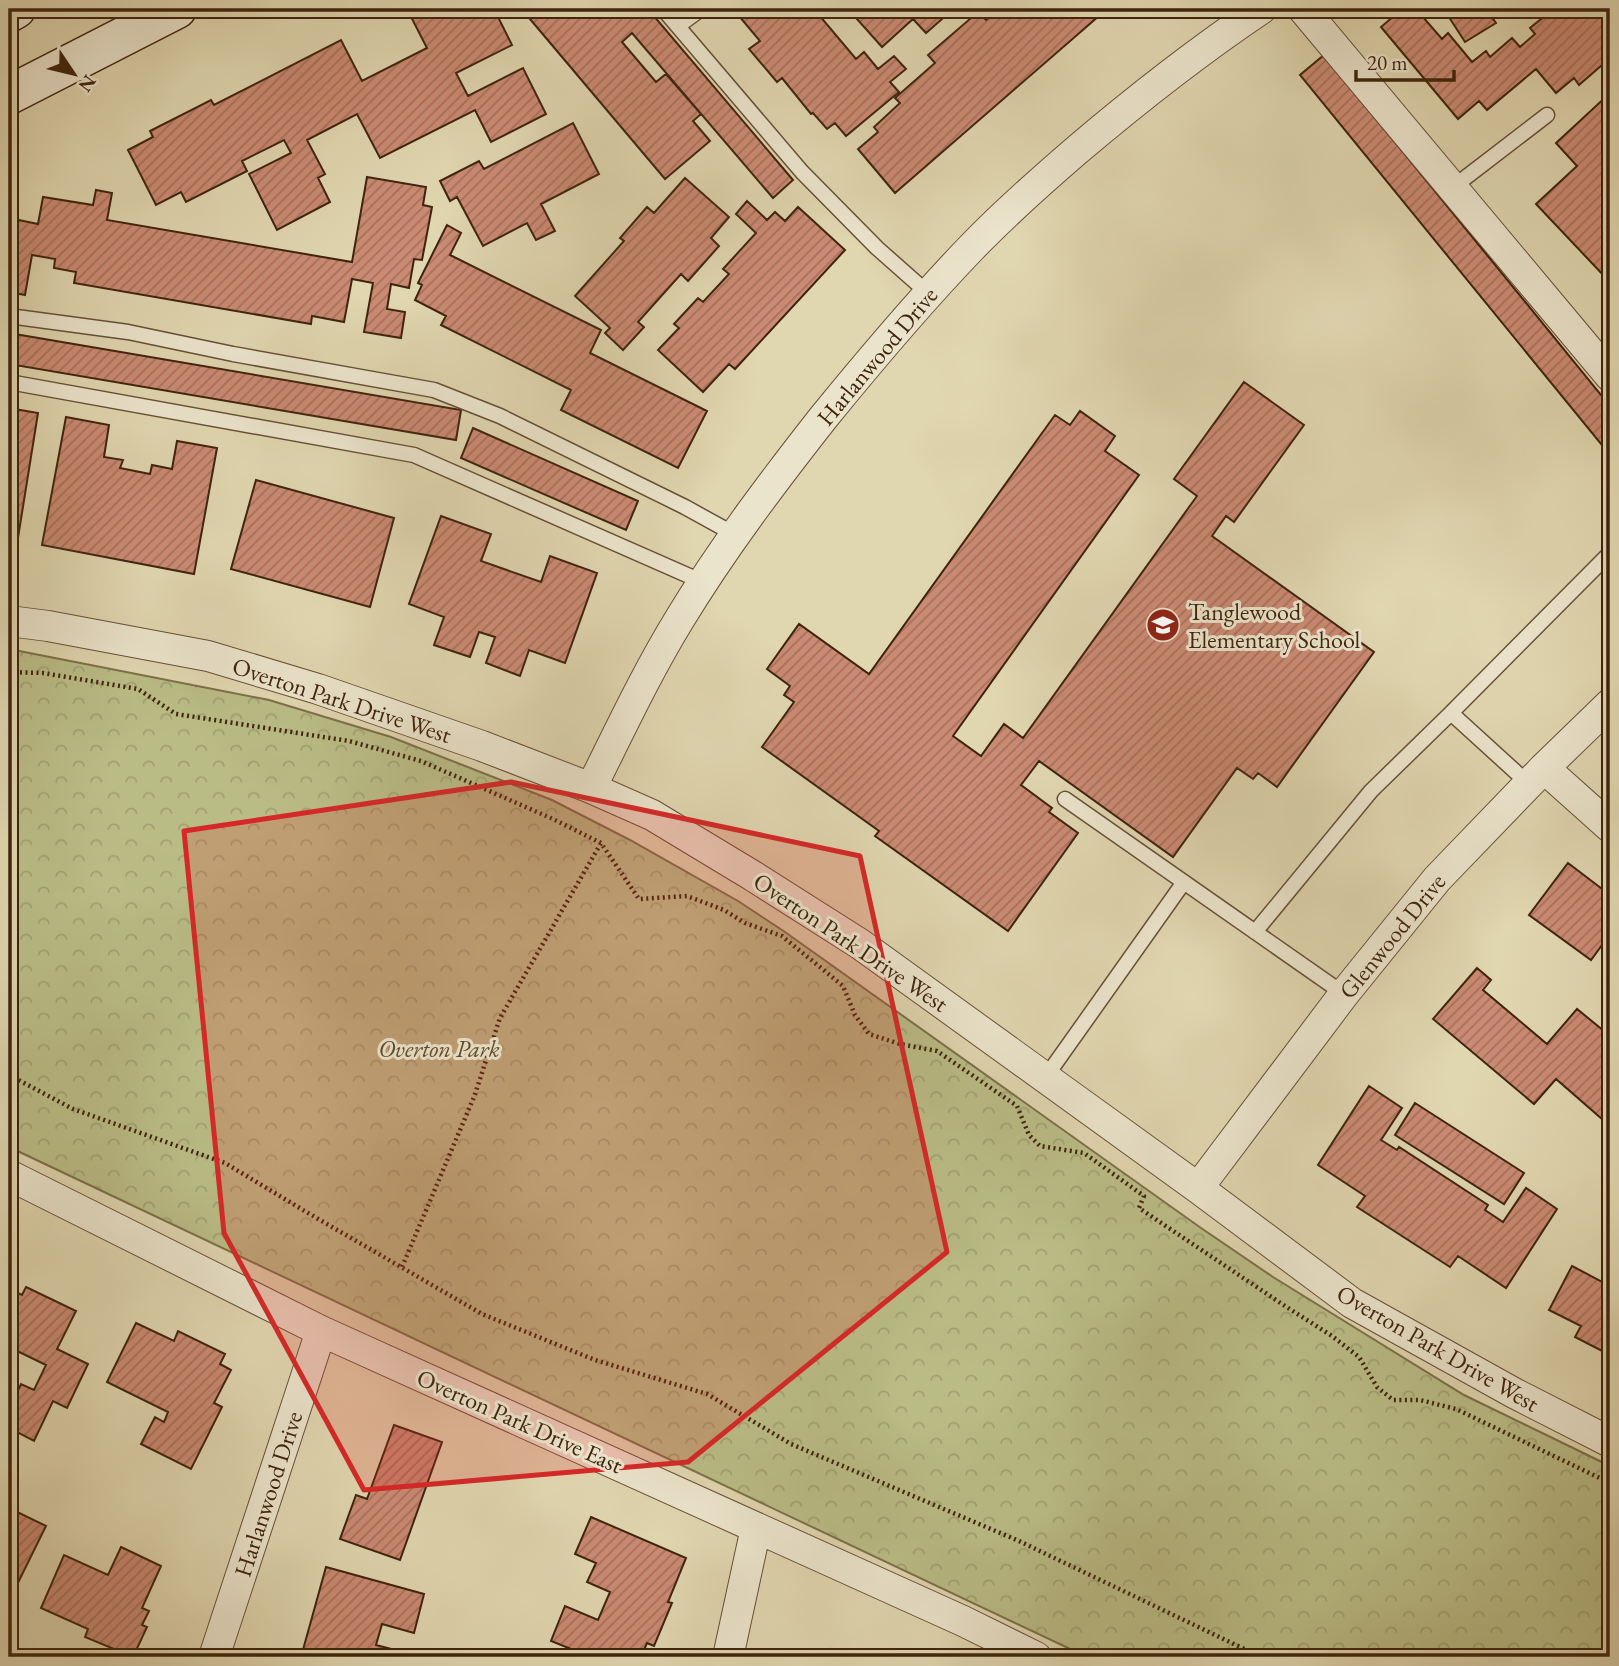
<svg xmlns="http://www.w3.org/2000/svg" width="1619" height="1666" viewBox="0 0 1619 1666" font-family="'EB Garamond',serif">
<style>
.park{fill:url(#park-crowns);stroke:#7c704a;stroke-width:2}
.building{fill:url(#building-hatch);stroke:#3f240d;stroke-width:2}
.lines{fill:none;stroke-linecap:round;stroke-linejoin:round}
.service-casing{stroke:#675036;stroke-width:17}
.minor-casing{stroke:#675036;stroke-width:32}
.secondary-casing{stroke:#3f240d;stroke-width:41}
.path{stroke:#3f240d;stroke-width:4.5;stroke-dasharray:2 3.5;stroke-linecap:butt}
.service{stroke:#ebe4cc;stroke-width:14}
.minor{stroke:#ebe4cc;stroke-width:30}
.secondary{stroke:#ebe4cc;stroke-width:38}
.marked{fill:#d62828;fill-opacity:0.2;stroke:#d62828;stroke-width:5;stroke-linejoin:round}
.labels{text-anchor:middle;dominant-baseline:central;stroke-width:6;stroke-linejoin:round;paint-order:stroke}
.street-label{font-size:24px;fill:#3f240d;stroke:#ebe4cc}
.poi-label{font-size:24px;fill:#3f240d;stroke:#ebe4cc;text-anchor:start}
.park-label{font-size:24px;font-style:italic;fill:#5e4a2b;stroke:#ebe4cc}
</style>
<defs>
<pattern id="park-crowns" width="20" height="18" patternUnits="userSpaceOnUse" patternTransform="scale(1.75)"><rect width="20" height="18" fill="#babc86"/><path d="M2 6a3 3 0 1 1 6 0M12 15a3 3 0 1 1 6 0" fill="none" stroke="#a1a172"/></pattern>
<pattern id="building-hatch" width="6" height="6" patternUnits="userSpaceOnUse" patternTransform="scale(1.75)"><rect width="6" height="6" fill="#cb8a73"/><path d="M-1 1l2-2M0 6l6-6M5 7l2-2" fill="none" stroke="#a6715d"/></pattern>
</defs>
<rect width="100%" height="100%" fill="#e0d6b0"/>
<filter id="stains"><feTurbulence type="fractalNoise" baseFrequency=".00286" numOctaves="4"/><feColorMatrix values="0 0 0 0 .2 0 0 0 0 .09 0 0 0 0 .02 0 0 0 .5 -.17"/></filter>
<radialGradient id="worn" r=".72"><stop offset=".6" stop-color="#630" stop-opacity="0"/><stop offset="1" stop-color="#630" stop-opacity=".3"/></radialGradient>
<path class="park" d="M 9,649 L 269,700 L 391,737 L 552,800 L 630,840 L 738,901 L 785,932 L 1201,1228 L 1273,1277 L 1464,1395 L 1610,1466 L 1610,1657 L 1087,1657 L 9,1147 Z"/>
<path class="building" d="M 407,9 L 494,9 L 512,45 L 456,73 L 468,96 L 523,68 L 546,114 L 491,142 L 475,110 L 380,158 L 357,114 L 307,140 L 325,174 L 318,178 L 330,202 L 277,230 L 249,174 L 291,153 L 284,140 L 242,161 L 247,171 L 186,202 L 181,192 L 156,205 L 128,150 L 153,137 L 150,131 L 211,100 L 214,105 L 341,40 L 362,81 L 427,48 Z
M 542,9 L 648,9 L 793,180 L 773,198 L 632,33 L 622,42 L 656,82 L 666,74 L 701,114 L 693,121 L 710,141 L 665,179 L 530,19 Z
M 736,9 L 814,9 L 856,59 L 864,52 L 878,69 L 894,56 L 906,69 L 890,82 L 899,92 L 846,136 L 835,123 L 827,129 L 813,113 L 811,114 L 782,78 L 777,82 L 749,49 L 760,41 L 734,10 Z
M 848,9 L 963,9 L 955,17 L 950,12 L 926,33 L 913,19 L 882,47 Z
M 999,9 L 1107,9 L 895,193 L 858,149 L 878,132 L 874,127 L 900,103 L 895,98 L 935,63 L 928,55 L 978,12 L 986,20 Z
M 1402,9 L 1416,9 L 1442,39 L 1448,33 L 1472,62 L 1486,51 L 1490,57 L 1512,38 L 1520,47 L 1535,34 L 1530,28 L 1546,15 L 1541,9 L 1610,9 L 1610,58 L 1579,85 L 1574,78 L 1556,93 L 1536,69 L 1487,110 L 1479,101 L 1458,119 L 1381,27 Z
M 1436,9 L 1502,9 L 1491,16 L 1496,23 L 1465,42 L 1445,11 L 1439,14 Z
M 1324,55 L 1610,406 L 1610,455 L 1300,75 Z
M 1610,93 L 1610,197 L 1604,203 L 1610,210 L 1610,274 L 1606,278 L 1536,204 L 1577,166 L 1556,143 Z
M 573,123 L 599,174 L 541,204 L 555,231 L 536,240 L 527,223 L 483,246 L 457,197 L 450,201 L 440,181 L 479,161 L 484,169 Z
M 367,177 L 426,187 L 423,205 L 432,207 L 422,260 L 414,259 L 409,288 L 391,284 L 387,309 L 405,312 L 401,338 L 364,332 L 373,283 L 352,279 L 344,322 L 312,316 L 311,324 L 74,283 L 76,272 L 54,268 L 55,259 L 32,255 L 25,295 L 9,292 L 9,218 L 38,224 L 43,197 L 93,205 L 96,190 L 112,193 L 107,220 L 352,262 Z
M 685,178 L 729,217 L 711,238 L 719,246 L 688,281 L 681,274 L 638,322 L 644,327 L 623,350 L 605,333 L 610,328 L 575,296 L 624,241 L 620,238 L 647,207 L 654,213 Z
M 747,201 L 767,220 L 775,212 L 785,221 L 798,207 L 845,250 L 735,369 L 729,364 L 703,392 L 658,350 L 679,328 L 674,324 L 698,298 L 703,302 L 729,274 L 723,269 L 756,233 L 736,214 Z
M 447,225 L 461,233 L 450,255 L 601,330 L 590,353 L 707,411 L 678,468 L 561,410 L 571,390 L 441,325 L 446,316 L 415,300 L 422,285 L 418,283 Z
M 9,333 L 461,410 L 456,440 L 9,364 Z
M 1244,382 L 1304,425 L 1234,522 L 1226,516 L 1212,536 L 1374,652 L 1277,787 L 1258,773 L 1253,779 L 1237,768 L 1173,857 L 1039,761 L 1021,785 L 1052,808 L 1049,812 L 1078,833 L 1008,931 L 875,836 L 879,831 L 762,747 L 794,702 L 784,695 L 790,686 L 767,669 L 799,624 L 869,674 L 1055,415 L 1070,425 L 1080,411 L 1115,436 L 1105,451 L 1139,475 L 953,736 L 981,756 L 1004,724 L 1023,738 L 1197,496 L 1174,479 Z
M 9,408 L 38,413 L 17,544 L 9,542 Z
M 66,417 L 109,425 L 104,457 L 123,460 L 120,468 L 150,474 L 152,465 L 172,469 L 177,441 L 217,448 L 194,574 L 42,545 Z
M 473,428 L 638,501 L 626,530 L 461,458 Z
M 256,480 L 394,518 L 370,607 L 231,569 Z
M 441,516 L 491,534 L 481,561 L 541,582 L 550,556 L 597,573 L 565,663 L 529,650 L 520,676 L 486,663 L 495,637 L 479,632 L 470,657 L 434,645 L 444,617 L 409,604 Z
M 1568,863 L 1610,895 L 1610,934 L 1591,960 L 1529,915 Z
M 1477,968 L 1491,980 L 1483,990 L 1547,1044 L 1577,1009 L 1604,1031 L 1610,1023 L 1610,1126 L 1556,1079 L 1534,1104 L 1433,1019 Z
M 1369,1086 L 1402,1108 L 1381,1140 L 1397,1150 L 1399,1147 L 1488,1205 L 1485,1210 L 1503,1222 L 1526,1188 L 1557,1209 L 1506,1288 L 1458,1256 L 1450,1267 L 1357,1207 L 1365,1196 L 1318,1165 Z
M 1415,1103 L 1524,1173 L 1504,1204 L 1395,1135 Z
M 1572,1266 L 1610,1286 L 1610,1355 L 1575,1337 L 1581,1326 L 1549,1310 Z
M 26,1287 L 76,1311 L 57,1349 L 88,1364 L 67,1408 L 53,1401 L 34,1441 L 9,1428 L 9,1410 L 21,1384 L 34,1390 L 46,1365 L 9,1347 L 9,1289 L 22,1295 Z
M 136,1323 L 174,1341 L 178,1331 L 225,1354 L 220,1364 L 231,1370 L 214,1403 L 222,1407 L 191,1469 L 141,1444 L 155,1417 L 164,1422 L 168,1412 L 107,1382 Z
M 394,1425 L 442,1442 L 400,1560 L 340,1539 L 356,1495 L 367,1499 Z
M 9,1508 L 46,1526 L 9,1601 Z
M 591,1517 L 686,1558 L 668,1602 L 672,1603 L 654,1646 L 647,1643 L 641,1657 L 623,1657 L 617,1655 L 616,1657 L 591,1657 L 551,1641 L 565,1606 L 598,1620 L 610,1592 L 587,1582 L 596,1563 L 575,1554 Z
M 121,1547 L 161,1566 L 142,1608 L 149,1611 L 142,1625 L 147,1627 L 133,1657 L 85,1637 L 88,1629 L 41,1608 L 64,1555 L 108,1575 Z
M 326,1567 L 424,1594 L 414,1633 L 382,1624 L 376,1645 L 395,1650 L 393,1657 L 301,1657 Z
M 831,1649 L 854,1657 L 828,1657 Z"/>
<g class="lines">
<defs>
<path id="service" d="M 663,9 L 802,172 L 877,248 L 929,294
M 678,26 L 701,9
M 1452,188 L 1547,115
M 9,316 L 128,332 L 233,354 L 434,390 L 500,416 L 685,507 L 734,534
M 9,382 L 414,455 L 703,582
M 1529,784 L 1451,713 L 1610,553
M 1065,799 L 1344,994
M 1255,932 L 1371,791 L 1451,713
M 1045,1078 L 1184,882"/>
<path id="minor" d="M 1303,9 L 1610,376
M 9,621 L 48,626 L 208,656 L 318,689 L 482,746 L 591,788 L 652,815 L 753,876 L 860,944 L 1198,1188 L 1352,1303 L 1514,1393 L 1610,1442
M 1544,768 L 1610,827
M 591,788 C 619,732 646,674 679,620 C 722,549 772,483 823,418 C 871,359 920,301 972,247 C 1005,213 1041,181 1077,150 C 1136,100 1197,52 1261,9
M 9,1175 L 321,1331 L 963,1621 L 1036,1657
M 1198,1188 L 1344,994 L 1437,879 L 1544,768 L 1610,704
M 214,1657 L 321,1331
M 728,1657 L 756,1528"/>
<path id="secondary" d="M 9,13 L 16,9
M 9,95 L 177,9"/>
</defs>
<use href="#service" class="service-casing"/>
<use href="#minor" class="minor-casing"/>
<use href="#secondary" class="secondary-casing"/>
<path class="path" d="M 9,672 L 43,673 L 138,689 L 176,714 L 349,741 L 421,761 L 553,819 L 601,843 L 639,899 L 687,896 L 724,910 L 745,923 L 782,936 L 843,986 L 855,1015 L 869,1034 L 900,1044 L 937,1051 L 1017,1106 L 1029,1135 L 1040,1146 L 1084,1153 L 1144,1196 L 1139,1208 L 1285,1306 L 1332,1336 L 1359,1357 L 1377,1387 L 1393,1400 L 1420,1400 L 1456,1409 L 1610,1483
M 9,1075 L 73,1109 L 225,1163 L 308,1213 L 482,1314 L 595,1360 L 707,1394 L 791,1444 L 1019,1541 L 1261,1657
M 402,1267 L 474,1097 L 500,1018 L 601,843"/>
<use href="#service" class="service"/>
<use href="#minor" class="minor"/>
<use href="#secondary" class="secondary"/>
</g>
<path class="marked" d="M 511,782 L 860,856 L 947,1252 L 688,1462 L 364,1490 L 224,1233 L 184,831 Z"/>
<defs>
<symbol id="school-disc" viewBox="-11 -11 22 22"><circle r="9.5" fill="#8f2418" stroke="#ebe4cc"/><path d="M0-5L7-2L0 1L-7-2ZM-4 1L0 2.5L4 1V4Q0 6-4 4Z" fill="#fff"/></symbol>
</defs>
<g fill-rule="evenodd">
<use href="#school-disc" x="1144" y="606" width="38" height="38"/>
</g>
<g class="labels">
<g class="street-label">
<text transform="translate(877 356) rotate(-50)">Harlanwood Drive</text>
<text transform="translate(342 700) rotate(18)">Overton Park Drive West</text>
<text transform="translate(1392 936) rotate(-51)">Glenwood Drive</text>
<text transform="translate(851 942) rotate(34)">Overton Park Drive West</text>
<text transform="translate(1438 1348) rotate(30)">Overton Park Drive West</text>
<text transform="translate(520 1421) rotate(24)">Overton Park Drive East</text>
<text transform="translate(268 1494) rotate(-72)">Harlanwood Drive</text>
</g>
<g class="poi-label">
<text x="1188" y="611">Tanglewood<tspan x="1188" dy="28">Elementary School</tspan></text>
</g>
<g class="park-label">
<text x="439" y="1048">Overton Park</text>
</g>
</g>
<rect width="1619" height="1666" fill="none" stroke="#e0d6b0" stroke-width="35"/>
<rect x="10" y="10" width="1598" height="1645" fill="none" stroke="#3f240d" stroke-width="3.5"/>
<rect x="18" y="18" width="1584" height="1631" fill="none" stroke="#3f240d" stroke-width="2"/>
<g transform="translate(74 74) rotate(125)" stroke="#ebe4cc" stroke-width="5" paint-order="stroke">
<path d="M0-5L12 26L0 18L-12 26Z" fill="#3f240d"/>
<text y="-10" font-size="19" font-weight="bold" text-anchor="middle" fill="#3f240d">N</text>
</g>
<path d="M1356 70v10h98v-10" fill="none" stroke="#3f240d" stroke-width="3.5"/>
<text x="1367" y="70" font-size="21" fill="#3f240d" stroke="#ebe4cc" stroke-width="5" paint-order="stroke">20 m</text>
<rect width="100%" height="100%" filter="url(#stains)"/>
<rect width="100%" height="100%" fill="url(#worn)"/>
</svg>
